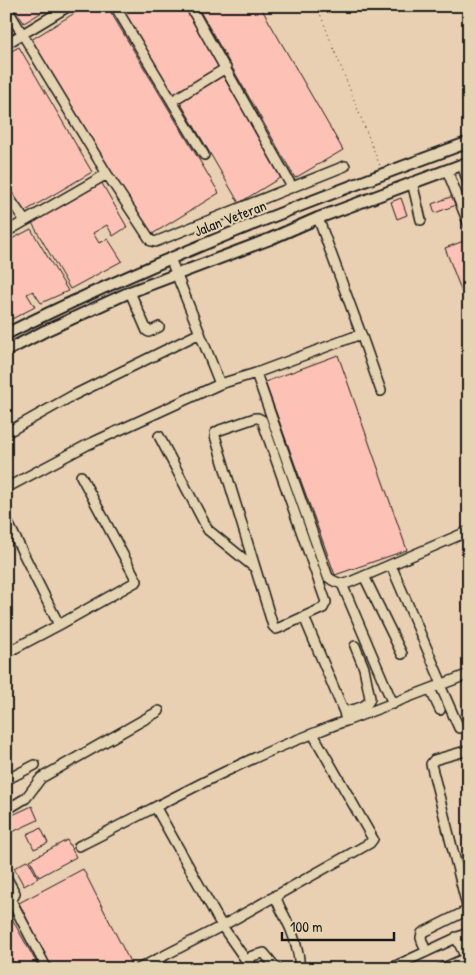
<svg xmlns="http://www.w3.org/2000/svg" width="475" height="975" viewBox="0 0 475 975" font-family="'Patrick Hand',sans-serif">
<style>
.building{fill:#fdc2b5;stroke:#1c1c1c}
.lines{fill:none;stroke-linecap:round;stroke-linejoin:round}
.minor-casing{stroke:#1c1c1c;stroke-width:12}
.major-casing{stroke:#1c1c1c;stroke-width:14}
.path{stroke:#1c1c1c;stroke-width:1;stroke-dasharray:1 4;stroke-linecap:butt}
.minor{stroke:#e5d4b1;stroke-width:9}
.major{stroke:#e5d4b1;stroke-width:10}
.labels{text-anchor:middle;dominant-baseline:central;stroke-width:4;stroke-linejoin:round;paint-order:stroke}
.street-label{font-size:15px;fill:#1c1c1c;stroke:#e5d4b1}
</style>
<rect width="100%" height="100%" fill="#ead0b2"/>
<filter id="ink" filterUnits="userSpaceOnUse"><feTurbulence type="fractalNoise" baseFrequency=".02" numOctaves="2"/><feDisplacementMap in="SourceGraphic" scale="10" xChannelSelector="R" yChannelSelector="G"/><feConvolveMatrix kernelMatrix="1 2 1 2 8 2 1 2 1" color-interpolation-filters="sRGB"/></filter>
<g filter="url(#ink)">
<path class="building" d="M 13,6 L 52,6 L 24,23 Z
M 86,6 L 107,6 L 219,193 L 149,236 L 31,40 Z
M 120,6 L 185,6 L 220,67 L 172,95 Z
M 197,6 L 260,6 L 343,150 L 295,178 Z
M 6,19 L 13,30 L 6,34 Z
M 19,47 L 92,172 L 22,213 L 6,185 L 6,54 Z
M 223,76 L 283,176 L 239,203 L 180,102 Z
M 100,180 L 127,227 L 113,236 L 107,225 L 93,233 L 99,243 L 108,239 L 122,261 L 70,289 L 31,221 Z
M 453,196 L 456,205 L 435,213 L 432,204 Z
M 401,198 L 407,215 L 397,219 L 391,202 Z
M 31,229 L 68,291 L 41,303 L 33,291 L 27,294 L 35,307 L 6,322 L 6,304 L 12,301 L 6,291 L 6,242 Z
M 469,239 L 469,311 L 445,248 Z
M 338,355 L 407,550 L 335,575 L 265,382 Z
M 32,806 L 38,820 L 8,834 L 6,830 L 6,818 Z
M 41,828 L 48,843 L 34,849 L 27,834 Z
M 67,840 L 76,857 L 39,877 L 30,860 Z
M 28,860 L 38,878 L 24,886 L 14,868 Z
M 83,869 L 131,964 L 122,969 L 52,969 L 19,903 Z
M 7,910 L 40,969 L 6,969 Z"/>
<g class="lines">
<defs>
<path id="minor" d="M 115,6 L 204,155
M 190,6 L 292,187
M 6,7 L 107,174 L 151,241 L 155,242 L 345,166
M 6,44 L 69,6
M 172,101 L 226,68
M 462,165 L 469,185
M 447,170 L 469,225
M 412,182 L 421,220
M 6,193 L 25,221
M 318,218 L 361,334 L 256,373 L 328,577 C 334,582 340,585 348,583 L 469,531
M 6,232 L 107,174
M 170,258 L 220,384
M 130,292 L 147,331 L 149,332 L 159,327
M 361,334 L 381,391
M 255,418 L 258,418 L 262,420 L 326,602 L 323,608 L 279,628 L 276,629 L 273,626 L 215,436 L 215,433 L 220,430 Z
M 6,433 L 72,396 L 200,333
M 159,436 L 208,530 L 255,568
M 6,488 L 87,445 L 220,384 L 256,373
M 6,519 L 59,625 L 6,653
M 391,565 L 442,684
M 364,576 L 402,654
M 342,584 L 393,704
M 59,625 L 137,581 L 81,476
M 440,685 L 459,728
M 430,689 L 440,710
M 344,712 C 354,709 368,708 370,698 L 364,668 L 355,646
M 346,721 L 469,674
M 6,780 L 35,765
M 156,808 L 222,926 L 370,843 L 373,839 L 313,734
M 6,810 L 26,798 L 41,778 L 159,711
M 79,846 C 154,809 228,766 307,736 C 320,731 333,725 346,721 L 344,712 L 304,617
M 6,877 L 15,893 L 14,896 L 8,901
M 276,895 C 277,904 281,909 285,917 C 293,932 299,952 300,969
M 11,900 L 47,969
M 456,937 L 466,958 L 469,957
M 426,952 L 421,938 L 422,933 L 468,910 L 431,764 L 434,760 L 469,750
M 250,966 L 250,960 L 252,956 L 264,953 L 277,969
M 138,969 L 222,926 L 250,966
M 389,969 L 469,932
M 441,969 L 466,958"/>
<path id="major" d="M 6,334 C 156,259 312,200 469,142
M 6,351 L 45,331 L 130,292 L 270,239 L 318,218 L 469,162"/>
</defs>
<use href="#minor" class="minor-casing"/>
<use href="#major" class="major-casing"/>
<path class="path" d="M 317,6 L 380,166"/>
<use href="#minor" class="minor"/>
<use href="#major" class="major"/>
</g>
</g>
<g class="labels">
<g class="street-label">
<text transform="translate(230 218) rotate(-21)">Jalan Veteran</text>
</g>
</g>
<rect width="475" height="975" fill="none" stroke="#e5d4b1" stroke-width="25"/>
<rect x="12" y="12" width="450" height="950" fill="none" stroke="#1c1c1c" stroke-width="2" filter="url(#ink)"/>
<path d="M282 932v8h112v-8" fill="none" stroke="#1c1c1c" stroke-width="2.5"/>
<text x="290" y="932" font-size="15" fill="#1c1c1c" stroke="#e5d4b1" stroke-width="4" paint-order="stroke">100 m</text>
</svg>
